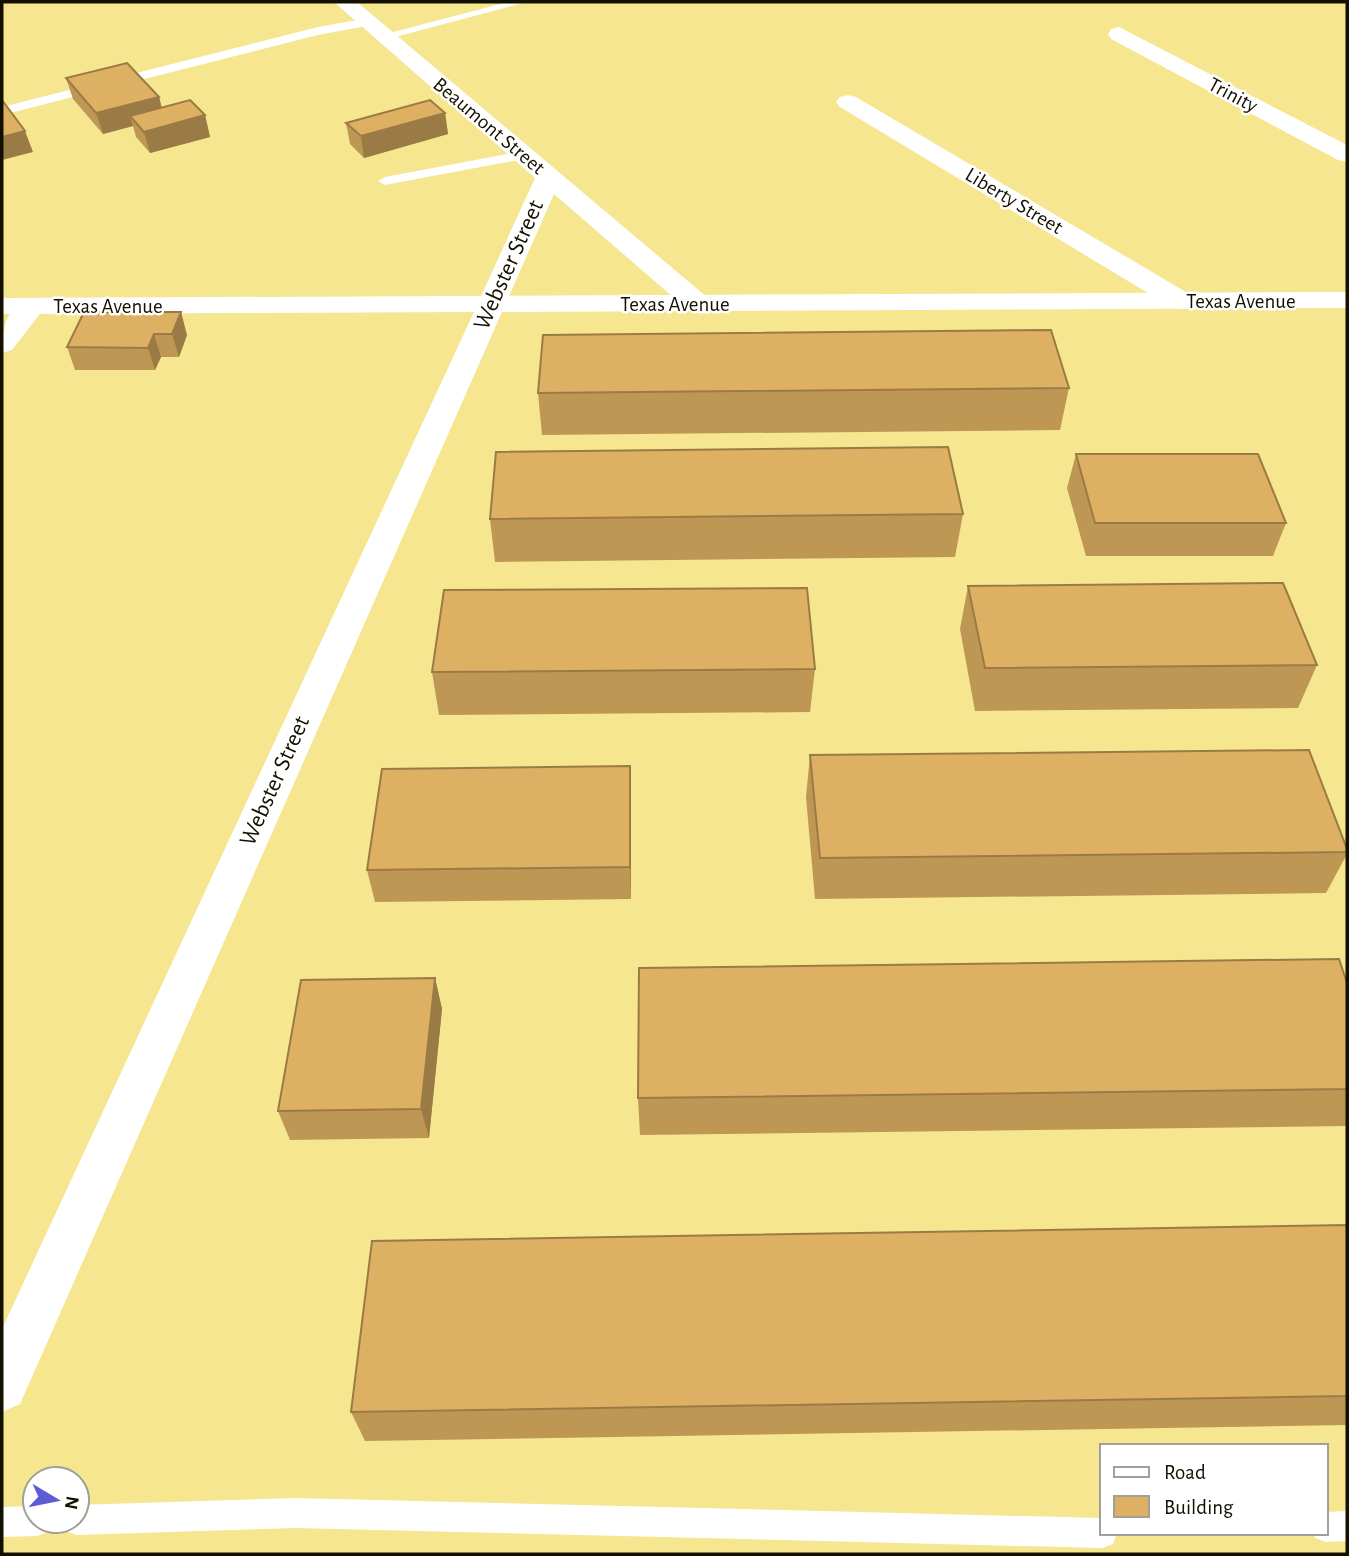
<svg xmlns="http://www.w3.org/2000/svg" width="1349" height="1556" viewBox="0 0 1349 1556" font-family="'Alegreya Sans',sans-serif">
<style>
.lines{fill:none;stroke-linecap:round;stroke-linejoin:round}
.service{fill:#fff;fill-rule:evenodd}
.minor{fill:#fff;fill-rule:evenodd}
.tertiary{fill:#fff;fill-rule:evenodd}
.wall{fill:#bf9755}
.shaded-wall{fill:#9b7b45}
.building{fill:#deb063;stroke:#9b7b45;stroke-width:2}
.labels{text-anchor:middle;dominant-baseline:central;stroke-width:5;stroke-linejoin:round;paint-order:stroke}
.far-street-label{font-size:21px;fill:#141000;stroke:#fff}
.street-label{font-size:24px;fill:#141000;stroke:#fff}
</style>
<rect width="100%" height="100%" fill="#f5e68f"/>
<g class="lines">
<path class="service" d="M 508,2 L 527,2 L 384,40 L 378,36 Z
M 368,18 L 372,19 L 372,25 L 318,35 L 2,115 L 2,107 L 318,27 Z
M 524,151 L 529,152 L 529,158 L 385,185 L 378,181 L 385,177 Z
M 296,1498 L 1102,1518 L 1102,1533 L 1117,1533 L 1113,1544 L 1102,1548 L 296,1528 L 77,1535 L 66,1531 L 62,1521 L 77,1521 L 77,1505 Z
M 35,1506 L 35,1521 L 52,1521 L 48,1532 L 37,1536 L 2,1537 L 2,1507 Z
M 1347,1511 L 1347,1541 L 1326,1542 L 1315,1538 L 1314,1533 L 1326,1533 L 1326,1512 Z"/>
<path class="minor" d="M 334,2 L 357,2 L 708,298 L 712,304 L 708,310 L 698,312 L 688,310 L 554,194 L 505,305 L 501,311 L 491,313 L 481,311 L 477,305 L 535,178 Z
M 1119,27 L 1347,145 L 1347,162 L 1338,160 L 1111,39 L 1108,34 L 1111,29 Z
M 848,95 L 856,97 L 1191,295 L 1195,301 L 1191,307 L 1181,309 L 1171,307 L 840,107 L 836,102 L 840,97 Z
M 32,298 L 42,300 L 46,306 L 12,350 L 2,353 C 2,329 6,304 32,298 Z"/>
<path class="tertiary" d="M 1347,292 L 1347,308 L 502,312 L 20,1404 L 2,1412 L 2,1329 L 474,312 L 2,314 L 2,298 Z"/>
</g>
<path class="wall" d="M 66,78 L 159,97 L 162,108 L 205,115 L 210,137 L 150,153 L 136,137 L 133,126 L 103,134 L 73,99 Z
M 445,113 L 448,134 L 364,158 L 350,144 L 346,123 Z
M 84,312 L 187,335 L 179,357 L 161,357 L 155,370 L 75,370 L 67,347 Z
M 1069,388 L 1060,430 L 542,435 L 538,393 Z
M 1076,454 L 1286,523 L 1273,556 L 1086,556 L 1067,488 Z
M 963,514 L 955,557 L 495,562 L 490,519 Z
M 968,586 L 1317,665 L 1298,708 L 975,711 L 960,629 Z
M 815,669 L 810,712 L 439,715 L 432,672 Z
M 810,755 L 1347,852 L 1347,854 L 1326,893 L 815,899 L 806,797 Z
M 630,766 L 631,799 L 631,899 L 375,902 L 367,870 Z
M 435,978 L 442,1009 L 429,1138 L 290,1140 L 278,1111 Z
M 1347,983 L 1347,1126 L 640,1135 L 638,1098 Z
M 1347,1225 L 1347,1425 L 365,1441 L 351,1412 Z"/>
<path class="shaded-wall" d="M 159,97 L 164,118 L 130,116 L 133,126 L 103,134 L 96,113 Z
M 445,113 L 448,134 L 364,158 L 361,136 Z
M 205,115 L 210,137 L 150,153 L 144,132 Z
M 25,131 L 33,152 L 2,160 L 2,137 Z
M 181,312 L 187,335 L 179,357 L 172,334 Z
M 154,334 L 161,357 L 155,370 L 148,348 Z
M 630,766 L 631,799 L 631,899 L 630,867 Z
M 435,978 L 442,1009 L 429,1138 L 421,1109 Z"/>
<path class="building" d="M 127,63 L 159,97 L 96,113 L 66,78 Z
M 2,100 L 25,131 L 2,137 Z
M 190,100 L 205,115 L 144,132 L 130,116 Z
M 430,100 L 445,113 L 361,136 L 346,123 Z
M 84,312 L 181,312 L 172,334 L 154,334 L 148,348 L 67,347 Z
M 1051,330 L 1069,388 L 538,393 L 543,335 Z
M 948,447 L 963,514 L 490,519 L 496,452 Z
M 1076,454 L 1258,454 L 1286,523 L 1095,523 Z
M 1283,583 L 1317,665 L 985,668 L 968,586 Z
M 807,588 L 815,669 L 432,672 L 444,590 Z
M 1309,750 L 1347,849 L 1347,852 L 820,858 L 810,755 Z
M 630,766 L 630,867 L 367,870 L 382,769 Z
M 1339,959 L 1347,983 L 1347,1089 L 638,1098 L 639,968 Z
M 435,978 L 421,1109 L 278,1111 L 301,980 Z
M 1347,1225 L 1347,1396 L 351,1412 L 372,1241 Z"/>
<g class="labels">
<g class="far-street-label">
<text transform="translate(1233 95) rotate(28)">Trinity</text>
<text transform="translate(489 126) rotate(40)">Beaumont Street</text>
<text transform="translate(1014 201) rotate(31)">Liberty Street</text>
<text x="1241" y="301">Texas Avenue</text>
<text x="675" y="304">Texas Avenue</text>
<text x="108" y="306">Texas Avenue</text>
</g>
<g class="street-label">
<text transform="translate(509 265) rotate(-66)">Webster Street</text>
<text transform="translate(275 781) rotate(-66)">Webster Street</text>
</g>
</g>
<rect width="1349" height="1556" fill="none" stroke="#141000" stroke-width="7"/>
<rect x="1100" y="1444" width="228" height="91" fill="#ffffff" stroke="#a19f99" stroke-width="2"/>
<rect x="1114" y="1467" width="35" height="10" fill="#ffffff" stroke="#a19f99" stroke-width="2"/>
<text x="1164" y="1479" font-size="21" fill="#141000">Road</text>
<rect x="1114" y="1496" width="35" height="21" fill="#deb063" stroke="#a19f99" stroke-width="2"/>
<text x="1164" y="1514" font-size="21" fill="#141000">Building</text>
<g transform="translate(56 1500) rotate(100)"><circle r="33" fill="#ffffff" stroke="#a19f99" stroke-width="2"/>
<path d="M0-5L12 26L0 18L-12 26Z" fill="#5e5bd3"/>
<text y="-10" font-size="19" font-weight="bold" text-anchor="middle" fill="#141000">N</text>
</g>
</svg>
